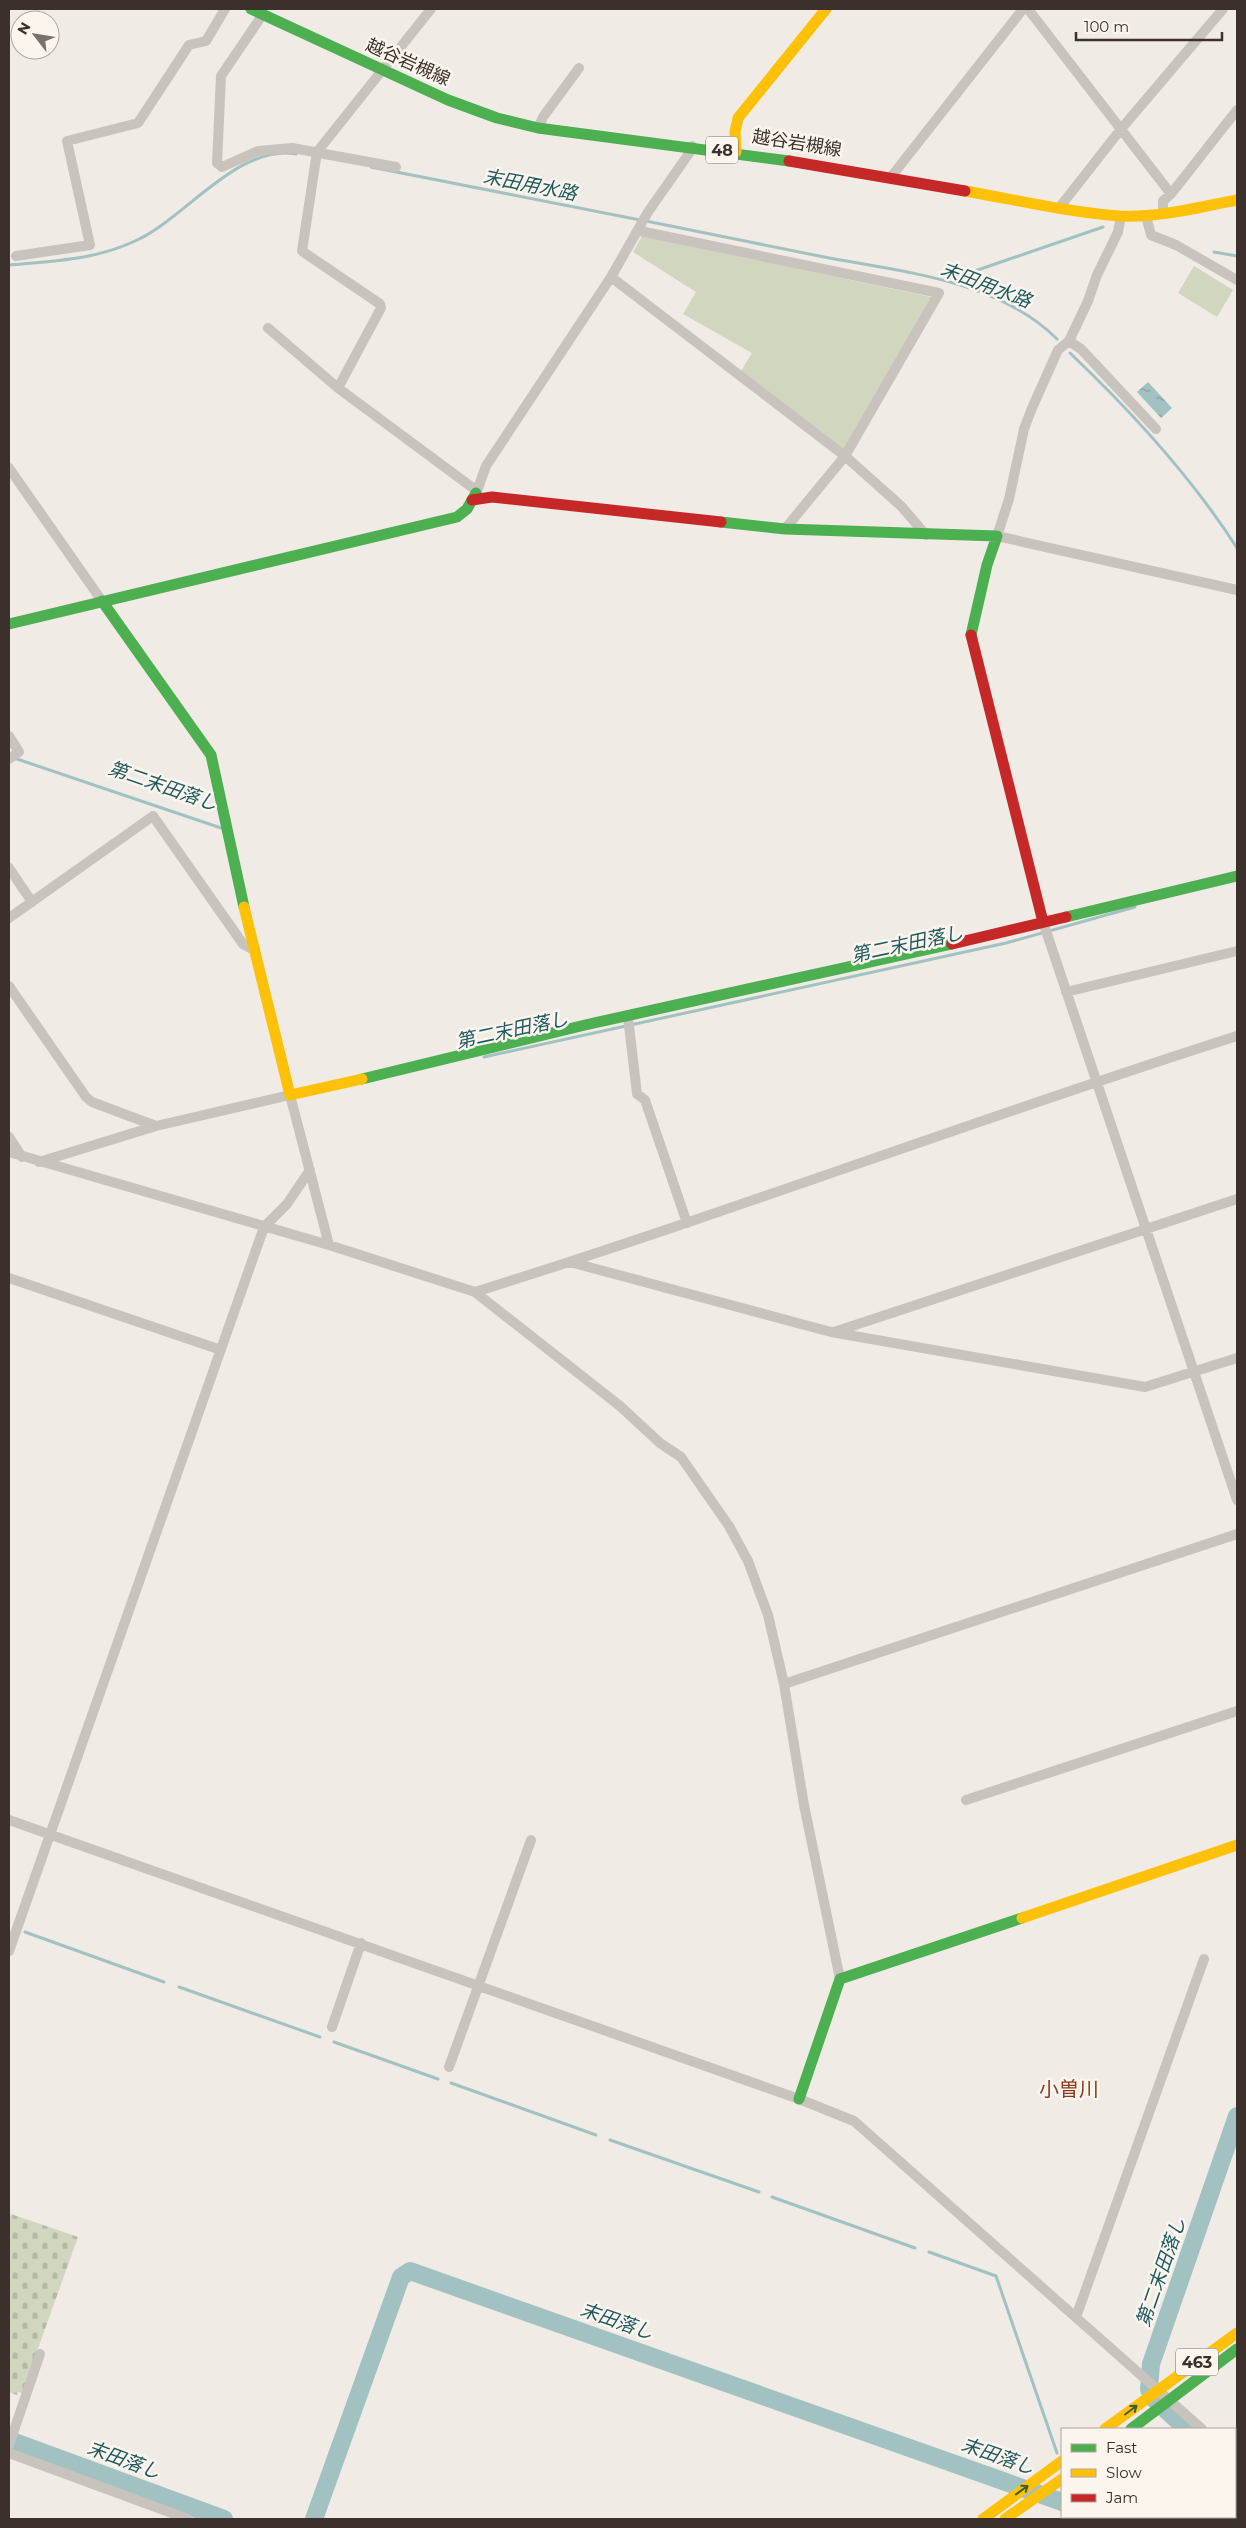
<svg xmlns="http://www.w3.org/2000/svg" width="1246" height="2528" viewBox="0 0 1246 2528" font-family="Montserrat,'Noto Sans JP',sans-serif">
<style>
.cemetery{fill:url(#cemetery-stones)}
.garden{fill:#d1d6bf}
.water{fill:url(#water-ripples)}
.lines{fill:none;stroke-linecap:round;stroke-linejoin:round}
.stream{stroke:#a1c2c1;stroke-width:3}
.river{stroke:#a1c2c1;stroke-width:18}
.street{stroke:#c9c3be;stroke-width:10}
.fast{stroke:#4caf50;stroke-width:11}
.slow{stroke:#ffc107;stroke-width:11}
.jam{stroke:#c62828;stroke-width:11}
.oneway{stroke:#415c38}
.labels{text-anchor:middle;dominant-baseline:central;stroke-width:5;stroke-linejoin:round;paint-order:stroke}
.shield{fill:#fbf5ee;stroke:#756b66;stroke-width:1}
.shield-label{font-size:16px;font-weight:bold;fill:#3b302b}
.street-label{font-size:18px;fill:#3b302b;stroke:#fbf5ee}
.water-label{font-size:19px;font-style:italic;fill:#1f5a5e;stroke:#fbf5ee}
.quarter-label{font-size:20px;fill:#8c3b22;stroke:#fbf5ee}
</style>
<defs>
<pattern id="cemetery-stones" width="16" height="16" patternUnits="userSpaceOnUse" patternTransform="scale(1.25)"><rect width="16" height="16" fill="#d1d6bf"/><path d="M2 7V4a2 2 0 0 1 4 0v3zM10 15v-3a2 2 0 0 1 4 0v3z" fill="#b4b8a4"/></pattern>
<pattern id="water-ripples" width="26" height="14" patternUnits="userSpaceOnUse" patternTransform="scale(1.25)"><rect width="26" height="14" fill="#a1c2c1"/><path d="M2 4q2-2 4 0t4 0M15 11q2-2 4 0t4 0" fill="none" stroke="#849e9d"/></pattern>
</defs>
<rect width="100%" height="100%" fill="#f0ebe5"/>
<path class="cemetery" d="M 11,2214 L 78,2237 L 22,2393 L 18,2392 L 17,2395 L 9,2392 L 9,2219 Z"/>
<path class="garden" d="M 642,236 L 931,297 L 845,450 L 741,371 L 752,353 L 683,314 L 696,292 L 633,252 Z
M 1194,266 L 1233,290 L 1217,317 L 1178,293 Z"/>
<path class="water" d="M 1148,382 L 1172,408 L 1161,418 L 1137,392 Z"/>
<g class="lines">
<path class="stream" d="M 371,167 L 640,220
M 646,221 C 705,233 765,245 824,257 C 903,272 998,280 1057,339
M 1214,252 L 1237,256
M 9,265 C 52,261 95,260 135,241 C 185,219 237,144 296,154
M 969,273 L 1103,227
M 1070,353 C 1132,412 1191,476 1237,548
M 14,758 L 224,829
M 484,1057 L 1006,943 L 1135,907
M 25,1932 L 164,1982
M 179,1987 L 320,2037
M 334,2042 L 438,2079
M 451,2083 L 596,2135
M 610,2140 L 759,2192
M 772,2197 L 915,2248
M 929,2252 L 996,2276 L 1057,2453"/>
<path class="river" d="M 1187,2429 L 1153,2398 L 1149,2389 L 1151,2364 L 1237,2116
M 9,2440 L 224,2519
M 1235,2472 L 1237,2474
M 1094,2517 L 1095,2519
M 314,2519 L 401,2277 L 410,2271 L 1062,2502"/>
<path class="street" d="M 1028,9 L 1171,194 L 1163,201 L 1163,214
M 263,14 L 221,76 L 217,163 L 222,167 L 258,151 L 292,148 L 396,167
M 538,128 L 543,117 L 579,68
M 891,177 L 1023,9
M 1171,194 L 1237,110
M 1059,208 L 1121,129 L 1223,9
M 1121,216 L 1118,232 L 1097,275 L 1088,301 L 1069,341 L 1058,350 L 1032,408 L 1024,429 L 1009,499 L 997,536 L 1237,590
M 1146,216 L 1151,235 L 1176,245 L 1237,280
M 640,231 L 939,293 L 845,456 L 785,529
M 16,256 L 90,245 L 67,141 L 138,123 L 189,45 L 206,41 L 225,9
M 611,277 L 845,456 L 901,506 L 926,535
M 268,328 L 338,388 L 477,491 L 486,466 L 611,277 L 648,212 L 690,152 L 692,146
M 1069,341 L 1081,349 L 1156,429
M 338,388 L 381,308 L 380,304 L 302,251 L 317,152 L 431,9
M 9,468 L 102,601
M 9,736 L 19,752 L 9,759
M 9,868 L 32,902
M 9,918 L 153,816 L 243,944 L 254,950
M 1043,922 L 1237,1500
M 9,986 L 86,1097 L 92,1102 L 156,1126
M 1066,992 L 1237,951
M 628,1017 L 637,1094 L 645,1100 L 687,1223
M 9,1137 L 22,1157
M 9,1152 L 329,1245 L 475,1292 L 620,1406 L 660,1443 L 681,1457 L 729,1526 L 748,1561 L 768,1615 L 784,1684 L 804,1805 L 840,1979
M 39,1162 L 156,1126 L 290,1095 L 329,1245
M 570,1262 L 831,1332 L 1145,1387 L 1237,1358
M 9,1278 L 221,1350
M 475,1292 C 731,1212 982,1117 1237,1036
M 834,1332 L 1237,1199
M 784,1684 L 1237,1534
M 966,1800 L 1237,1711
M 9,1820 L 799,2099 L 854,2121 L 1202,2429
M 9,1951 L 264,1227 L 287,1204 L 310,1170
M 332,2027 L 361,1943
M 449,2067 L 531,1840
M 1076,2317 L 1204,1959
M 9,2445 L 40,2354
M 9,2453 L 188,2519
M 1235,2459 L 1237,2462"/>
<path class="fast" d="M 251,9 L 448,100 L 497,118 L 538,128 L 789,161
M 721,522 L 785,529 L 997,536 L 987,565 L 971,635
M 102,601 L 211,755 L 244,907
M 9,624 L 457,517 L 467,509 L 476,493
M 1066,917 L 1237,876
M 362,1079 L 585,1025 L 952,944
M 799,2099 L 840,1979 L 1022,1918
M 1131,2429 L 1237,2349"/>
<path class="slow" d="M 736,152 L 735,132 L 738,118 L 826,9
M 965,191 C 1016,200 1068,212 1120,216 C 1159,218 1199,207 1237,200
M 244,907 L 290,1095 L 362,1079
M 1022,1918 L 1237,1845
M 1105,2429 L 1237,2333
M 983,2519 L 1062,2461
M 1005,2519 L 1062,2479"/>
<path class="jam" d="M 789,161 L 965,191
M 472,500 L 492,497 L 721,522
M 971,635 L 1043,922
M 952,944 L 1066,917"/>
</g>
<defs><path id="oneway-shaft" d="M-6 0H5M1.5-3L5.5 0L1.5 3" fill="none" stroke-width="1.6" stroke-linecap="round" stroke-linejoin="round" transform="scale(1.25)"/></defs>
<g class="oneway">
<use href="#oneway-shaft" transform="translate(1131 2410) rotate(-37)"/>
<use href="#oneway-shaft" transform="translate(1022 2490) rotate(-36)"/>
</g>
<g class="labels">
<g class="shield">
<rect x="706" y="136.5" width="32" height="27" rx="4"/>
<rect x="1176" y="2348.5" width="42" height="27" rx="4"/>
</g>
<g class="shield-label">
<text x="722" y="150">48</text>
<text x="1197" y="2362">463</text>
</g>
<g class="street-label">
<text transform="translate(408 62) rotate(24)">越谷岩槻線</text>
<text transform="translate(797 143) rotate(9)">越谷岩槻線</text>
</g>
<g class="water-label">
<text transform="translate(530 185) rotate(11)">末田用水路</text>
<text transform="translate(986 285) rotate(21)">末田用水路</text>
<text transform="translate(163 786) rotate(19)">第二末田落し</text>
<text transform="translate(907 944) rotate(-12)">第二末田落し</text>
<text transform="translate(512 1030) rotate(-12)">第二末田落し</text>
<text transform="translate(1161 2272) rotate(-71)">第二末田落し</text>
<text transform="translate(617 2321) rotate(19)">末田落し</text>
<text transform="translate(998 2456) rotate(19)">末田落し</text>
<text transform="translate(124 2460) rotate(20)">末田落し</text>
</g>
<g class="quarter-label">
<text x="1069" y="2089">小曽川</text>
</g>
</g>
<rect width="1246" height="2528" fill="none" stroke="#3b302b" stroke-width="20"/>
<rect x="1061" y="2428" width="175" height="90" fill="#fbf5ee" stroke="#aea6a0"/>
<rect x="1071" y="2444" width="25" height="8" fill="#4caf50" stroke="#aea6a0"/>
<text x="1106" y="2453" font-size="15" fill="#3b302b">Fast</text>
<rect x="1071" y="2469" width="25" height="8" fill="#ffc107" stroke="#aea6a0"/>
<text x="1106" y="2478" font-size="15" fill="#3b302b">Slow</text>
<rect x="1071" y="2494" width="25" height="8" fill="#c62828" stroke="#aea6a0"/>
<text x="1106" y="2503" font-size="15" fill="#3b302b">Jam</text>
<g transform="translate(35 35) rotate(301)"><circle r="24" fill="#fbf5ee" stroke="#aea6a0"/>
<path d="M0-4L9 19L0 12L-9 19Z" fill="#7a716c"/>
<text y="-8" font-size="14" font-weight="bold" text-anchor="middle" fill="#3b302b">N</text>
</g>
<path d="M1076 32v8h146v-8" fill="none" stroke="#3b302b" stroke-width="2.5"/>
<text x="1084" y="32" font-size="15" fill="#3b302b" stroke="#fbf5ee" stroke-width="4" paint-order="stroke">100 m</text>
</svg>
